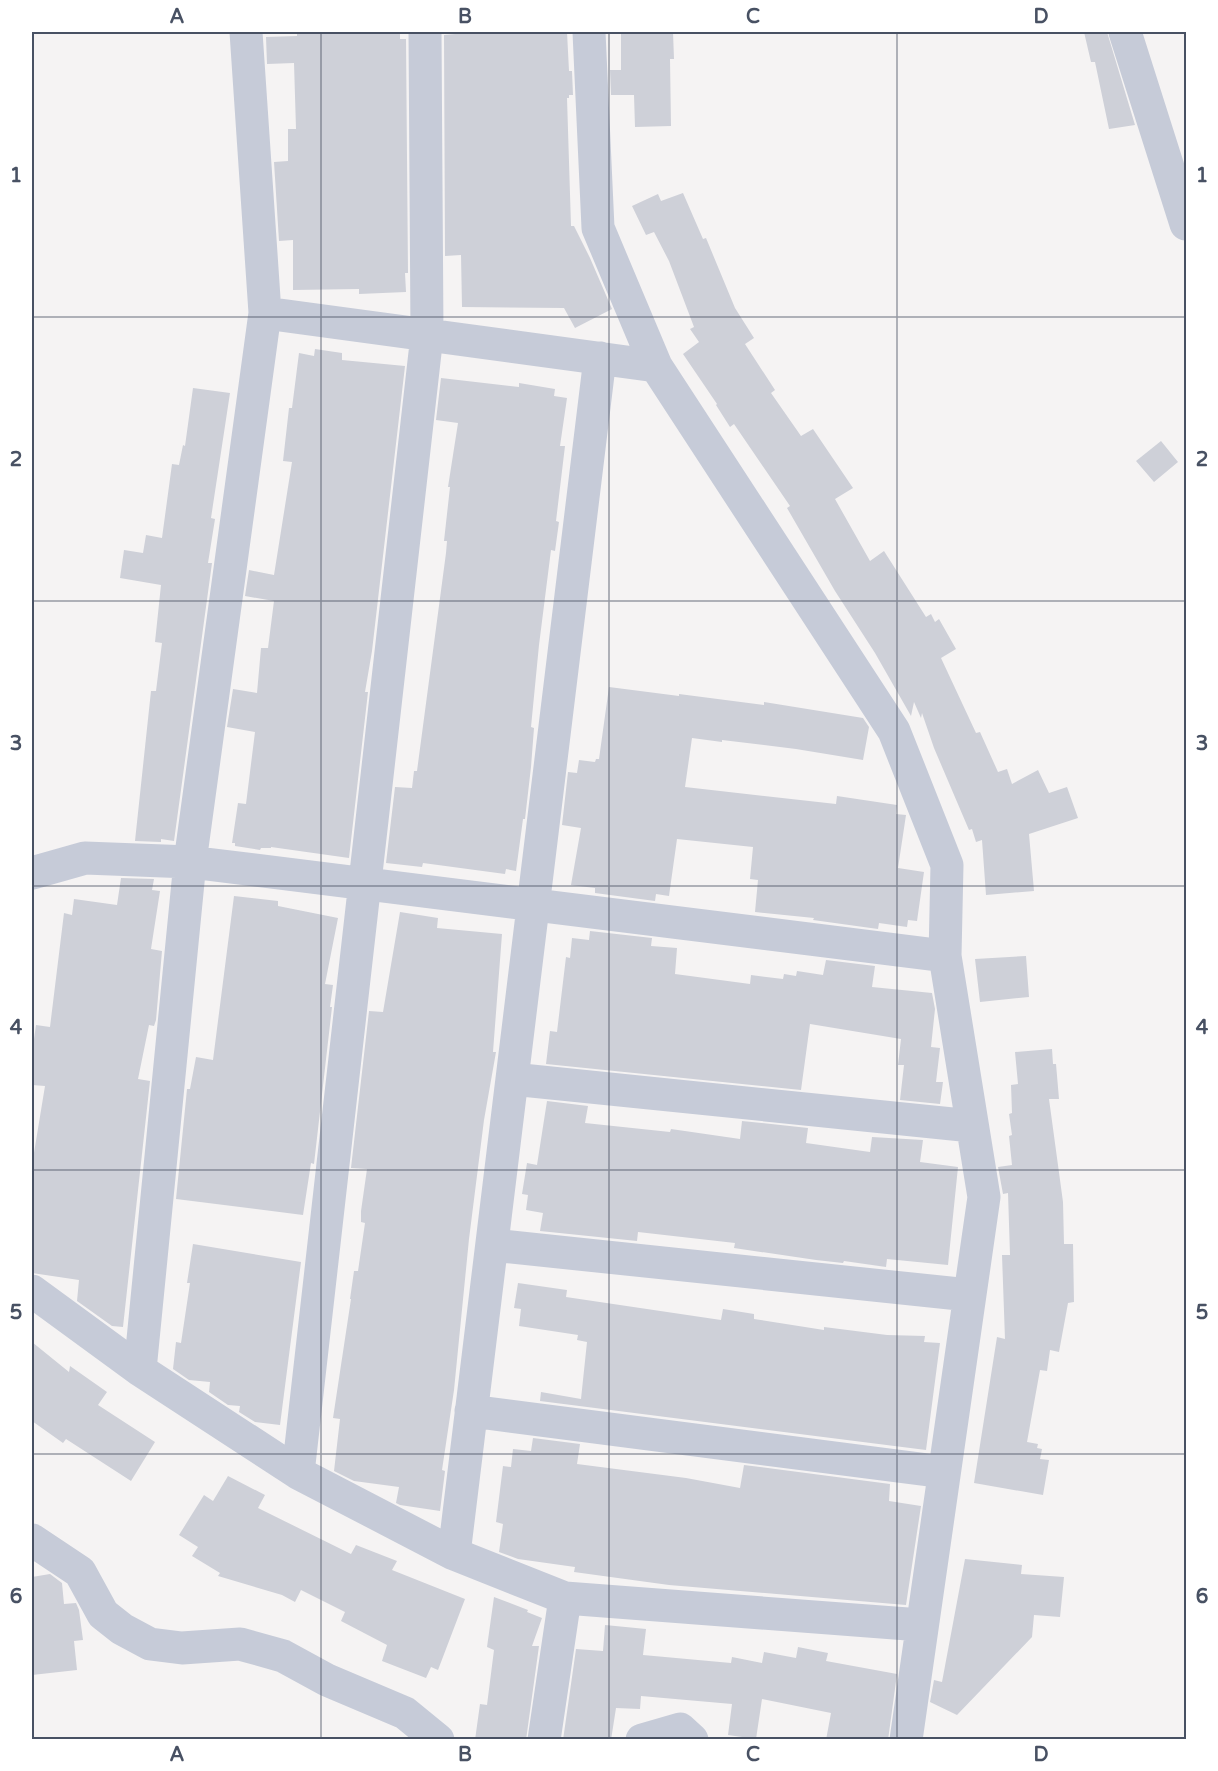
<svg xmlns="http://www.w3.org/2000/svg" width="1218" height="1771" viewBox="0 0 1218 1771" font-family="'Varela Round',sans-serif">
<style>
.building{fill:#ced0d8}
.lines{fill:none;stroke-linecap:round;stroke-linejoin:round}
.minor{stroke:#c6cbd8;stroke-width:33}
.grid{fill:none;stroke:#485163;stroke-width:1.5;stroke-opacity:0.55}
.neatline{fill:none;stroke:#485163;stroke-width:2}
.grid-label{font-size:20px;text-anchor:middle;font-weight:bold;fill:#485163}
</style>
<rect width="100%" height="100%" fill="#f5f3f3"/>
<path class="building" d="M 297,32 L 400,32 L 400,39 L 406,39 L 408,273 L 405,273 L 406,292 L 359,294 L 359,289 L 293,290 L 293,240 L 279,241 L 274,162 L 288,161 L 288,129 L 296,129 L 294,63 L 267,64 L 266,37 L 297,36 Z
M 455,32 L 567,32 L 569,71 L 572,71 L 573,95 L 569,95 L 569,98 L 567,98 L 571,226 L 574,226 L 590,258 L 612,309 L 575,328 L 564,308 L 462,307 L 461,255 L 445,256 L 444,35 L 455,34 Z
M 621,32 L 673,32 L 674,59 L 670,59 L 671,126 L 635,127 L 634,95 L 611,95 L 610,70 L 621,70 Z
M 1084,32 L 1107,32 L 1135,125 L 1109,129 L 1095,62 L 1091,62 Z
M 683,193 L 703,239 L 706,238 L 735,308 L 754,338 L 745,344 L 775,390 L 771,393 L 801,436 L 813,429 L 853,488 L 835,499 L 870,561 L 884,551 L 926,617 L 931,614 L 935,622 L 939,619 L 956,649 L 941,658 L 976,733 L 980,732 L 998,772 L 1007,769 L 1012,784 L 1038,770 L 1049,793 L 1067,787 L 1078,818 L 1029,834 L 1034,891 L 986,895 L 982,840 L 976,842 L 972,829 L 969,830 L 934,748 L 922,713 L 921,718 L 914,702 L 911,716 L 875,653 L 835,591 L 787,508 L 790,506 L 734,424 L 730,427 L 716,405 L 717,404 L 683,354 L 699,342 L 690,329 L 694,327 L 669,261 L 654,232 L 646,235 L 632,206 L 658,194 L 661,201 Z
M 315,349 L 342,353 L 342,360 L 405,366 L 372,651 L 365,692 L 368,692 L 349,858 L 271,847 L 271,848 L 261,848 L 260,850 L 235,846 L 235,843 L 232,843 L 238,803 L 246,804 L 255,732 L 227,727 L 233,689 L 257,693 L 261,648 L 268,648 L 274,601 L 245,596 L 249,570 L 274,575 L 292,462 L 283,461 L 289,408 L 292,408 L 299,353 L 314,356 Z
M 441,378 L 519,387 L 519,383 L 555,389 L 554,396 L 567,398 L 560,446 L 565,446 L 556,521 L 559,522 L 555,551 L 551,550 L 539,645 L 531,727 L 534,728 L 531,767 L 525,819 L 523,819 L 516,871 L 506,869 L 505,874 L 438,865 L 423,863 L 422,867 L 386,863 L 395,787 L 412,788 L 414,771 L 417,771 L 446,553 L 447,541 L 444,541 L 450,487 L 448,487 L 458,423 L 436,420 Z
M 193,388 L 230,393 L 211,518 L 215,519 L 208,563 L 212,563 L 174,841 L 161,839 L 161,842 L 135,841 L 151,691 L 156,691 L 162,643 L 155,642 L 161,585 L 120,578 L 124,550 L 143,553 L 146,535 L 162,538 L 172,464 L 179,465 L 183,445 L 185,446 Z
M 1161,441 L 1178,462 L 1154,482 L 1136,461 Z
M 609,687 L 679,696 L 679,694 L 764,705 L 764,702 L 863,718 L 869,727 L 863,760 L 796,749 L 722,740 L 722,742 L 692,738 L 685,787 L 836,804 L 837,796 L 897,805 L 896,814 L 906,815 L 898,868 L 924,872 L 917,921 L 908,920 L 907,927 L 879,923 L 878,929 L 813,920 L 814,918 L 755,912 L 758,880 L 750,879 L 753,847 L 677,839 L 669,896 L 656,894 L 655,901 L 595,893 L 595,888 L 571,885 L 581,828 L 562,825 L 568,772 L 577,773 L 579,760 L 595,762 L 596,759 L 599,759 Z
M 121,878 L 154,879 L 152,890 L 160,891 L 151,949 L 162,951 L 156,1020 L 154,1026 L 149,1025 L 138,1079 L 150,1081 L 123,1327 L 112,1326 L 77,1301 L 79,1280 L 32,1273 L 32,1165 L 45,1086 L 32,1085 L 32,1053 L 36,1025 L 50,1027 L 64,913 L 72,915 L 74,899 L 117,905 Z
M 234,896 L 278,901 L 278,906 L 338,918 L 325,984 L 333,985 L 330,1007 L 332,1007 L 314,1164 L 311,1163 L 303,1215 L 176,1199 L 187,1089 L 190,1089 L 196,1057 L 213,1060 Z
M 400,912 L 438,918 L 437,928 L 502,934 L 493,1052 L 496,1052 L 484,1120 L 469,1239 L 454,1390 L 442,1470 L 445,1471 L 440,1511 L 400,1505 L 396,1503 L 399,1487 L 354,1481 L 334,1471 L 340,1419 L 333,1418 L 351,1299 L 350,1299 L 354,1271 L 358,1271 L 365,1223 L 361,1222 L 361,1211 L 367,1169 L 351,1168 L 369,1011 L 383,1012 Z
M 590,931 L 652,938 L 651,946 L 677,948 L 675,974 L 750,984 L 751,975 L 783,979 L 784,974 L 796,976 L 797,971 L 823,975 L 826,960 L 875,966 L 872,987 L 932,993 L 935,1009 L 931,1047 L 940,1048 L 936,1082 L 943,1082 L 940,1104 L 900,1100 L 904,1065 L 898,1065 L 901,1039 L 810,1024 L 801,1090 L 546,1064 L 550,1031 L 557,1032 L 566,957 L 570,958 L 572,938 L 589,940 Z
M 1026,956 L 1029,997 L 980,1002 L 975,959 Z
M 1052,1049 L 1053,1064 L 1056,1064 L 1059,1099 L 1049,1099 L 1063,1202 L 1064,1244 L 1073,1244 L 1074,1302 L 1068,1303 L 1059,1352 L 1050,1350 L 1047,1371 L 1040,1370 L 1027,1442 L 1038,1444 L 1037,1448 L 1042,1449 L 1040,1459 L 1049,1460 L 1043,1495 L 974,1483 L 997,1337 L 1005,1339 L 1002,1255 L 1010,1255 L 1008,1193 L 1003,1194 L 998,1167 L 1012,1165 L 1009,1136 L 1012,1135 L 1009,1114 L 1012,1113 L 1011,1085 L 1018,1084 L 1015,1052 Z
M 547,1101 L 588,1106 L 585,1123 L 670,1132 L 671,1129 L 740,1139 L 742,1121 L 808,1128 L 806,1143 L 870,1152 L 872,1137 L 923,1140 L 920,1162 L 958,1167 L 948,1265 L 887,1259 L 886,1267 L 844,1261 L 843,1263 L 816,1260 L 734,1248 L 735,1243 L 638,1232 L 637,1241 L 540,1231 L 543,1213 L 526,1210 L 528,1195 L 522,1194 L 527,1163 L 537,1165 Z
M 193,1244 L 301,1262 L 280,1425 L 255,1422 L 239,1412 L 240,1406 L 228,1405 L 209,1392 L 210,1382 L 189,1380 L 173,1369 L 176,1342 L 181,1343 L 190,1283 L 187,1283 Z
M 518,1283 L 567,1290 L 566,1297 L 721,1320 L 723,1309 L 754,1314 L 754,1319 L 824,1330 L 824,1327 L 887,1335 L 925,1336 L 924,1342 L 940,1343 L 926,1450 L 540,1401 L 541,1392 L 581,1399 L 587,1342 L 577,1340 L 578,1335 L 519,1326 L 521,1309 L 514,1308 Z
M 32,1342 L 69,1372 L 70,1366 L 107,1392 L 98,1405 L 155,1442 L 131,1481 L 66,1439 L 63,1443 L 32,1421 Z
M 533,1438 L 580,1444 L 577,1464 L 686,1478 L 740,1488 L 744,1465 L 890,1484 L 889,1501 L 921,1506 L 906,1605 L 669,1585 L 574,1572 L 575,1567 L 518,1559 L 499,1552 L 503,1524 L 496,1522 L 503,1466 L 511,1467 L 513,1449 L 531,1451 Z
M 228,1476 L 265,1495 L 258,1508 L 351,1554 L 356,1545 L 397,1561 L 392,1570 L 465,1599 L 438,1670 L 431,1667 L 426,1678 L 382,1661 L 387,1645 L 341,1621 L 345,1612 L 301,1590 L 295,1602 L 282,1595 L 218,1576 L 220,1573 L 192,1556 L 198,1547 L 179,1535 L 204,1495 L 213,1501 Z
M 965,1559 L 1022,1565 L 1021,1574 L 1064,1577 L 1060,1617 L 1034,1615 L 1032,1637 L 957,1715 L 930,1702 L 934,1680 L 942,1682 Z
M 50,1574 L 62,1583 L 64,1604 L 76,1603 L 79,1610 L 83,1640 L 74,1641 L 77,1670 L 32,1675 L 32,1577 Z
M 494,1597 L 528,1610 L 527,1612 L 542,1618 L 532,1646 L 539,1646 L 526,1740 L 475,1740 L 480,1704 L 487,1705 L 494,1650 L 487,1647 Z
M 605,1625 L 646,1629 L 643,1655 L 731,1663 L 732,1657 L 762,1663 L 764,1652 L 796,1658 L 798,1647 L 828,1653 L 826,1661 L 897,1674 L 888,1740 L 826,1740 L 831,1713 L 762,1699 L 756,1739 L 728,1735 L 732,1704 L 641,1696 L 640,1709 L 616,1708 L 611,1740 L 563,1740 L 576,1649 L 603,1651 Z"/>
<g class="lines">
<path class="minor" d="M 589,32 L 598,228 L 656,366
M 1125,32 L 1186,224
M 265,313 L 656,366 L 894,731 L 947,865 L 945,956 L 984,1197 L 906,1740
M 32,873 L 85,858 L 190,862 L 945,956
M 512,1079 L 972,1126
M 492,1245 L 969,1295
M 32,1291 L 140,1370 L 298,1473 L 454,1554 L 565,1598 L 921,1625
M 140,1370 L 190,862 L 265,313 L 246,32
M 471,1411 L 944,1472
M 298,1473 L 427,335 L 425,32
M 32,1540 L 80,1572 L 103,1614 L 122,1629 L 150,1644 L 182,1648 L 240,1644 L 283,1656 L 327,1680 L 405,1713 L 438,1740
M 454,1554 L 600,358
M 544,1740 L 565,1598
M 642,1740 L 680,1729 L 692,1740"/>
</g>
<path class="grid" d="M 321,32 L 321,1740M 609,32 L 609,1740M 897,32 L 897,1740M 32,317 L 1186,317M 32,601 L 1186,601M 32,886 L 1186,886M 32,1170 L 1186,1170M 32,1454 L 1186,1454"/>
<rect width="1218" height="1771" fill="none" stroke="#ffffff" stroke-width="66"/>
<rect x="33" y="33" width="1152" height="1705" class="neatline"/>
<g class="grid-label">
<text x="177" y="23">A</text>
<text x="465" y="23">B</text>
<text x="753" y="23">C</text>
<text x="1041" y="23">D</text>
<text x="16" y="182">1</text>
<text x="1202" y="182">1</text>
<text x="16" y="466">2</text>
<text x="1202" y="466">2</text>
<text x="16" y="750">3</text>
<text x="1202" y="750">3</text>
<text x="16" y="1034">4</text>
<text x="1202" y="1034">4</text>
<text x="16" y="1319">5</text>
<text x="1202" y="1319">5</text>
<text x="16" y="1603">6</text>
<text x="1202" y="1603">6</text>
<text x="177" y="1761">A</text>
<text x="465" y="1761">B</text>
<text x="753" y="1761">C</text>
<text x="1041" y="1761">D</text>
</g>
</svg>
